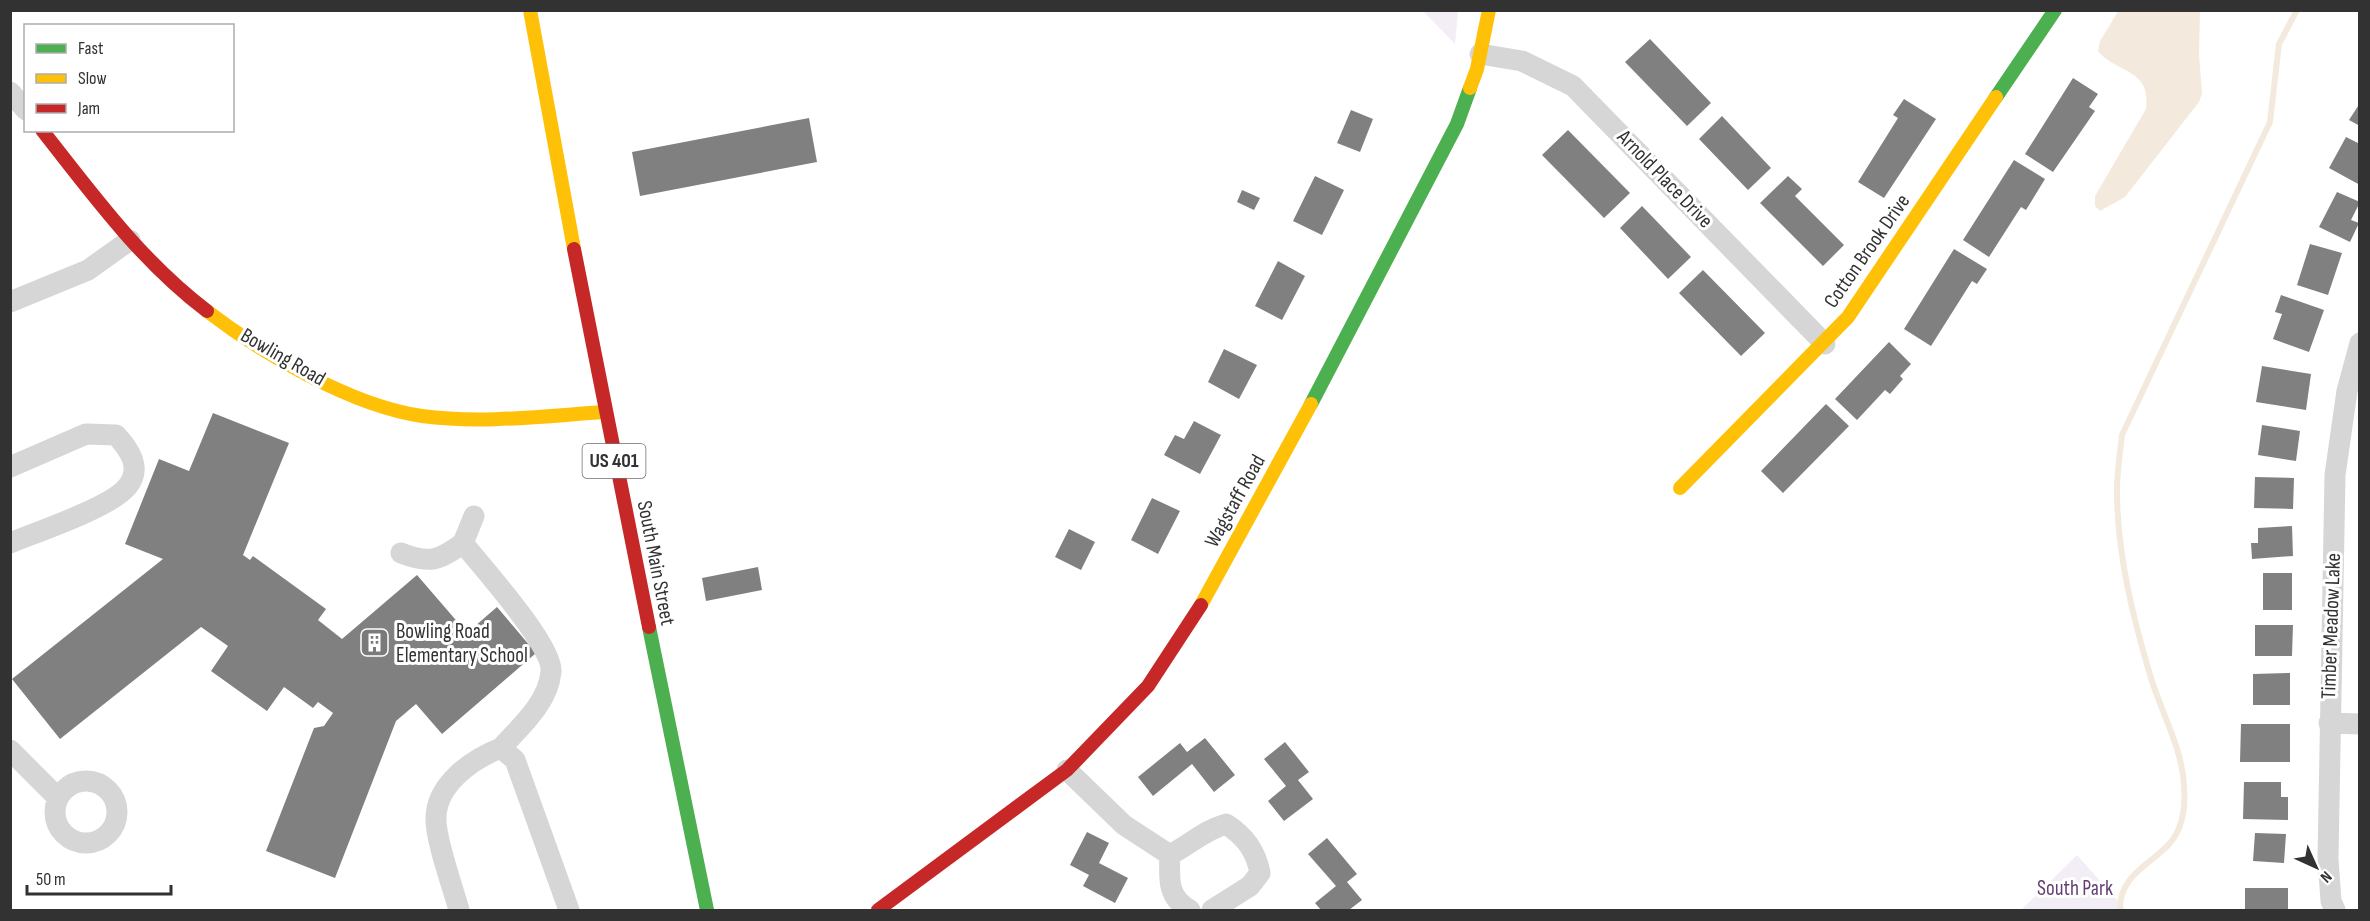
<svg xmlns="http://www.w3.org/2000/svg" width="2370" height="921" viewBox="0 0 2370 921" font-family="'Sofia Sans Condensed',sans-serif">
<style>
.green{fill:#f3eef6}
.water{fill:#f3eadd}
.lines{fill:none;stroke-linecap:round;stroke-linejoin:round}
.stream{stroke:#f3eadd;stroke-width:6}
.building{fill:#808080}
.street{stroke:#d6d6d6;stroke-width:21}
.fast{stroke:#4caf50;stroke-width:14}
.slow{stroke:#ffc107;stroke-width:14}
.jam{stroke:#c62828;stroke-width:14}
.labels{text-anchor:middle;dominant-baseline:central;stroke-width:6;stroke-linejoin:round;paint-order:stroke}
.shield{fill:#fff;stroke:#707070;stroke-width:1.5}
.shield-label{font-size:20px;font-weight:bold;fill:#323232}
.street-label{font-size:21px;fill:#323232;stroke:#fff}
.poi-label{font-size:21px;fill:#323232;stroke:#fff;text-anchor:start}
.park-label{font-size:21px;fill:#633e70;stroke:#fff}
</style>
<rect width="100%" height="100%" fill="#fff"/>
<path class="green" d="M 1423,11 L 1458,11 L 1455,44 Z
M 2077,855 L 2126,910 L 2021,910 Z"/>
<path class="water" d="M 2119,10 L 2200,11 L 2199,54 L 2202,94 L 2199,102 L 2125,197 L 2100,211 L 2095,206 L 2095,196 L 2146,109 C 2152,68 2115,73 2098,51 L 2100,41 Z"/>
<g class="lines">
<path class="stream" d="M 2120,910 C 2119,867 2167,861 2179,828 C 2184,816 2185,800 2184,787 C 2183,750 2162,714 2151,678 C 2133,618 2117,554 2117,490 C 2117,472 2120,453 2122,435 L 2270,122 L 2279,44 L 2297,10"/>
</g>
<path class="building" d="M 1650,39 L 1711,103 L 1687,126 L 1625,62 Z
M 2073,78 L 2098,94 L 2089,107 L 2095,111 L 2053,172 L 2025,154 Z
M 1904,99 L 1936,119 L 1884,198 L 1858,182 L 1898,118 L 1893,115 Z
M 2360,103 L 2360,126 L 2349,120 Z
M 1351,110 L 1373,119 L 1360,152 L 1337,143 Z
M 1722,116 L 1771,168 L 1748,190 L 1699,139 Z
M 809,118 L 817,162 L 640,196 L 632,152 Z
M 1568,130 L 1630,193 L 1604,218 L 1542,155 Z
M 2346,137 L 2360,144 L 2360,185 L 2329,168 Z
M 2014,160 L 2045,179 L 2026,210 L 2021,207 L 1989,257 L 1963,240 Z
M 1315,176 L 1344,190 L 1322,235 L 1293,221 Z
M 1788,176 L 1802,189 L 1795,196 L 1844,245 L 1823,266 L 1760,203 Z
M 1242,190 L 1260,198 L 1254,210 L 1237,202 Z
M 2337,192 L 2360,202 L 2351,220 L 2359,223 L 2350,242 L 2319,227 Z
M 1642,206 L 1691,257 L 1668,279 L 1620,228 Z
M 2310,244 L 2342,253 L 2328,295 L 2297,285 Z
M 1954,249 L 1987,269 L 1977,284 L 1972,281 L 1931,346 L 1904,329 Z
M 1278,261 L 1305,276 L 1282,320 L 1255,306 Z
M 1703,270 L 1765,333 L 1741,356 L 1679,293 Z
M 2281,295 L 2324,310 L 2309,352 L 2273,339 L 2282,314 L 2275,312 Z
M 1889,342 L 1911,364 L 1900,376 L 1903,379 L 1890,394 L 1885,390 L 1857,420 L 1835,399 Z
M 1224,349 L 1257,365 L 1239,399 L 1208,382 Z
M 2262,366 L 2311,374 L 2306,410 L 2256,402 Z
M 1826,404 L 1849,426 L 1783,493 L 1761,471 Z
M 213,413 L 289,443 L 243,555 L 250,560 L 253,556 L 326,609 L 318,620 L 342,639 L 417,575 L 467,633 L 497,607 L 536,653 L 442,734 L 416,704 L 396,721 L 335,878 L 266,851 L 314,728 L 324,726 L 333,713 L 318,702 L 313,708 L 284,687 L 267,711 L 211,671 L 228,646 L 201,627 L 60,739 L 12,679 L 163,559 L 125,544 L 159,459 L 189,471 Z
M 1194,421 L 1221,435 L 1200,474 L 1164,455 L 1175,435 L 1184,439 Z
M 2262,425 L 2300,431 L 2296,461 L 2258,455 Z
M 2255,477 L 2294,478 L 2293,509 L 2254,508 Z
M 1152,498 L 1180,511 L 1158,554 L 1131,540 Z
M 2292,526 L 2293,556 L 2252,559 L 2251,543 L 2258,543 L 2258,528 Z
M 1069,529 L 1095,542 L 1081,570 L 1055,557 Z
M 758,567 L 762,590 L 706,601 L 702,578 Z
M 2263,573 L 2292,573 L 2292,610 L 2263,610 Z
M 2255,625 L 2293,625 L 2292,656 L 2255,656 Z
M 2290,673 L 2290,705 L 2253,705 L 2253,674 Z
M 2241,724 L 2290,724 L 2290,762 L 2240,762 Z
M 1205,738 L 1235,775 L 1214,792 L 1192,764 L 1153,796 L 1138,777 L 1180,743 L 1187,752 Z
M 1285,742 L 1309,772 L 1298,780 L 1313,799 L 1284,821 L 1268,801 L 1286,786 L 1264,759 Z
M 2244,782 L 2281,782 L 2281,797 L 2288,797 L 2288,820 L 2243,819 Z
M 1087,832 L 1109,843 L 1099,863 L 1128,878 L 1115,903 L 1083,886 L 1089,875 L 1070,865 Z
M 2255,833 L 2286,834 L 2284,863 L 2253,861 Z
M 1327,838 L 1357,874 L 1347,882 L 1362,900 L 1349,910 L 1321,910 L 1315,903 L 1336,886 L 1308,854 Z
M 2245,888 L 2288,888 L 2288,910 L 2245,910 Z"/>
<g class="lines">
<path class="street" d="M 1480,54 L 1522,61 L 1573,86 L 1825,344
M 10,92 L 26,110
M 10,302 L 88,270 L 130,240
M 10,467 L 86,434 L 116,435 C 129,449 143,468 127,487 C 111,507 37,532 10,543
M 474,516 L 463,543 C 481,566 554,646 551,672 C 548,703 521,726 501,748
M 401,553 C 429,564 439,561 463,543
M 2329,723 L 2360,724
M 10,750 L 58,798
M 1067,770 L 1124,825 L 1170,855
M55 812a31 31 0 1 1 62 0a31 31 0 1 1-62 0Z
M 1170,855 C 1189,845 1205,830 1226,824 C 1245,836 1256,851 1260,873 L 1250,886 L 1212,910
M 1170,855 C 1169,878 1167,898 1190,910
M 459,910 C 453,888 436,841 436,820 C 435,785 472,759 501,748 L 515,760 L 569,910
M 2335,910 L 2331,901 L 2328,859 L 2335,475 L 2347,391 L 2360,343"/>
<path class="fast" d="M 1996,97 L 2055,10
M 1311,404 L 1457,124 L 1470,88
M 649,627 L 707,910"/>
<path class="slow" d="M 530,10 L 574,249
M 1470,88 L 1477,69 L 1489,10
M 207,311 C 263,354 352,406 422,416 C 482,424 544,416 604,412
M 1680,488 L 1848,317 L 1996,97
M 1201,605 L 1311,404"/>
<path class="jam" d="M 42,130 C 93,195 141,261 207,311
M 574,249 L 649,627
M 878,910 L 1067,770 L 1148,686 L 1201,605"/>
</g>
<defs>
<symbol id="building-square" viewBox="-11 -11 22 22"><rect x="-9" y="-9" width="18" height="18" rx="4" fill="#7a7a7a" stroke="#fff"/><path d="M-4-6H4V6H1V3H-1V6H-4ZM-2.5-4.3h1.7v1.8h-1.7ZM.8-4.3h1.7v1.8H.8ZM-2.5-1h1.7V.8h-1.7ZM.8-1h1.7V.8H.8Z" fill="#fff"/></symbol>
</defs>
<g fill-rule="evenodd">
<use href="#building-square" x="358" y="626" width="33" height="33"/>
</g>
<g class="labels">
<rect class="shield" x="582.5" y="444" width="63" height="34" rx="4.5"/>
<g class="shield-label">
<text x="614" y="461">US 401</text>
</g>
<g class="street-label">
<text transform="translate(1665 179) rotate(46)">Arnold Place Drive</text>
<text transform="translate(1867 251) rotate(-55)">Cotton Brook Drive</text>
<text transform="translate(283 357) rotate(30)">Bowling Road</text>
<text transform="translate(1235 501) rotate(-61)">Wagstaff Road</text>
<text transform="translate(656 563) rotate(79)">South Main Street</text>
<text transform="translate(2331 626) rotate(-88)">Timber Meadow Lake</text>
</g>
<g class="poi-label">
<text x="396" y="631">Bowling Road<tspan x="396" dy="24">Elementary School</tspan></text>
</g>
<g class="park-label">
<text x="2075" y="888">South Park</text>
</g>
</g>
<rect width="2370" height="921" fill="none" stroke="#323232" stroke-width="24"/>
<rect x="24" y="24" width="210" height="108" fill="#ffffff" stroke="#adadad" stroke-width="1.5"/>
<rect x="36" y="44" width="30" height="9" fill="#4caf50" stroke="#adadad" stroke-width="1.5"/>
<text x="78" y="54" font-size="18" fill="#323232">Fast</text>
<rect x="36" y="74" width="30" height="9" fill="#ffc107" stroke="#adadad" stroke-width="1.5"/>
<text x="78" y="84" font-size="18" fill="#323232">Slow</text>
<rect x="36" y="104" width="30" height="9" fill="#c62828" stroke="#adadad" stroke-width="1.5"/>
<text x="78" y="114" font-size="18" fill="#323232">Jam</text>
<g transform="translate(2316 867) rotate(135)" stroke="#ffffff" stroke-width="4.5" paint-order="stroke">
<path d="M0-4.5L10 22L0 15L-10 22Z" fill="#323232"/>
<text y="-9" font-size="16" font-weight="bold" text-anchor="middle" fill="#323232">N</text>
</g>
<path d="M27 885v9h144v-9" fill="none" stroke="#323232" stroke-width="3"/>
<text x="36" y="885" font-size="18" fill="#323232" stroke="#ffffff" stroke-width="4.5" paint-order="stroke">50 m</text>
</svg>
